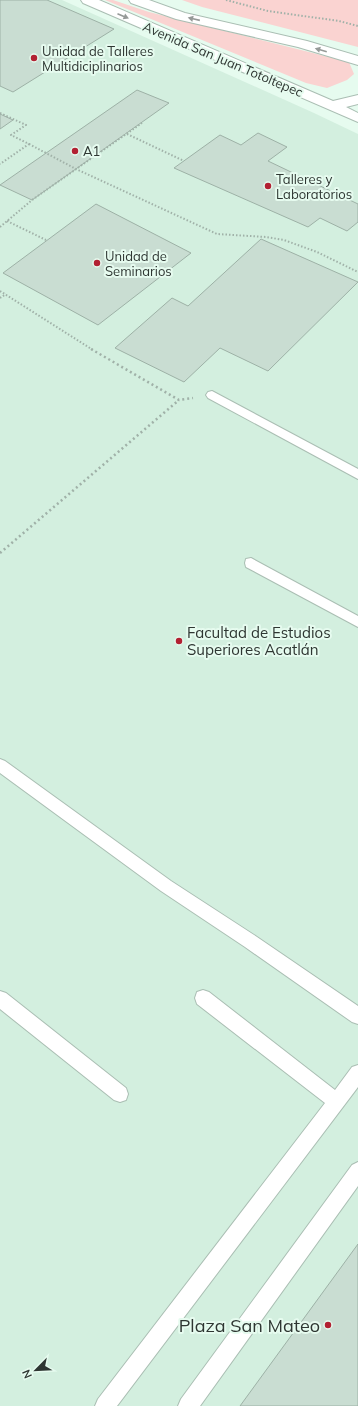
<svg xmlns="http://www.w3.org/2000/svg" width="358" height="1406" viewBox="0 0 358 1406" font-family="Mulish,sans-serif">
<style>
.built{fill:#d3efdf}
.green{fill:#fad3d1}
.building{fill:#c9ddd2;stroke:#9db1a6}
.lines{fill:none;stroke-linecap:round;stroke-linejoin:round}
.service-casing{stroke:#aabeb3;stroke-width:2}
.secondary-casing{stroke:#aabeb3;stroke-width:2}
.path-far1{stroke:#a0b1a8;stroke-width:2;stroke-dasharray:1.5 2;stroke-linecap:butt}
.path{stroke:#a0b1a8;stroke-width:2.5;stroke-dasharray:2 3;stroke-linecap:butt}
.service{fill:#fff;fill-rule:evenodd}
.secondary{fill:#fff;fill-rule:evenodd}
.oneway{fill:#969a98}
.poi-dot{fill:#b22032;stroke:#e6fbef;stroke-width:1.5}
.labels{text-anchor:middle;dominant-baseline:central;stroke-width:4;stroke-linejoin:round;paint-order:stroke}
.far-poi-label{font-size:13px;fill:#2e3632;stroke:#e6fbef;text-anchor:start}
.far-street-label{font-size:13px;fill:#2e3632;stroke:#e6fbef}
.poi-label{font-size:15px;fill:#2e3632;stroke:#e6fbef;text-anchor:start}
.near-poi-label{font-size:18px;fill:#2e3632;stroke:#e6fbef;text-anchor:end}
</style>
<rect width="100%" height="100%" fill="#e6fbef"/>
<path class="built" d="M 0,0 L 62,0 L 314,113 L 358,134 L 358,1406 L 0,1406 Z"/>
<path class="green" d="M 105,0 L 113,0 L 149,12 L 349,62 L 354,74 L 347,80 L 327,88 L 306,83 Z
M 182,0 L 358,0 L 358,47 L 202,7 Z"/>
<path class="building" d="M 0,0 L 47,0 L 114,29 L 13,92 L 0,86 Z
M 137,90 L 169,103 L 32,200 L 0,185 Z
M 0,114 L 13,120 L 0,129 Z
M 258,133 L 287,147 L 268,161 L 358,204 L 358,222 L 347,231 L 320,218 L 308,227 L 174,168 L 220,135 L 241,145 Z
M 96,204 L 191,253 L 98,325 L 3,273 Z
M 261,239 L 358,282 L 268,371 L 220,348 L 184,382 L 115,348 L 172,298 L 188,306 Z
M 358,1244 L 358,1406 L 240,1406 Z"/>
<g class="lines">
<defs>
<path id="service" d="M 212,391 L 358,469 L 358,479 L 208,398 L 206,395 L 208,392 Z
M 251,558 L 358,616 L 358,627 L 246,567 L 245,563 L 246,559 Z
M 0,759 L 5,761 L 171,881 L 257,937 L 358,1006 L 358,1024 L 352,1022 L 245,947 L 161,891 L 0,773 Z
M 203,990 L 209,992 L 335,1090 L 352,1067 L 358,1065 L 358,1087 L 117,1406 L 95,1406 L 98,1399 L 325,1103 L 197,1004 L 195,998 L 197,992 Z
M 0,991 L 6,993 L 126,1088 L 128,1094 L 126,1100 L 120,1102 L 114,1100 L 0,1009 Z
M 358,1162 L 358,1186 L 200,1406 L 178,1406 L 181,1399 L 352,1165 Z"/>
<path id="secondary" d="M 81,0 L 99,0 L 333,101 L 358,95 L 358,104 L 346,107 L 358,113 L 358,122 L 83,3 Z
M 129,0 L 149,0 L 185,13 L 307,41 L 358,56 L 358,65 L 298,47 L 176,19 L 131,3 Z"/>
</defs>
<use href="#service" class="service-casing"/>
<use href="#secondary" class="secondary-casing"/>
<path class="path-far1" d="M 226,0 L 268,11 L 339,21 L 358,26
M 0,113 L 26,125 L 11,135 L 29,144 L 0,164
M 127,134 L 184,161
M 29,144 L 76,169 L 217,234 L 266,237 L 284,240 L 317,252 L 358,272
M 7,221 L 46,240
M 0,227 L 32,200 L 142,123
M 0,291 L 93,350
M 0,298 L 6,294"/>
<path class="path" d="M 91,349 L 179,400 L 193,398
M 0,553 L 179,400"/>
<use href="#service" class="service"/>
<use href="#secondary" class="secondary"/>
</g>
<defs><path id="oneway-solid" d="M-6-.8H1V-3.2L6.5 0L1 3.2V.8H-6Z"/></defs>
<g class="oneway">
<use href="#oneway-solid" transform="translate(123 16) rotate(23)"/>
<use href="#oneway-solid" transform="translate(194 19) rotate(-167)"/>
<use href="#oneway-solid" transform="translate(321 50) rotate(-164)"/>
</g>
<g class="poi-dot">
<circle cx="34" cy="58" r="4"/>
<circle cx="75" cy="151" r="4"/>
<circle cx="268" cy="186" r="4"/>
<circle cx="97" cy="263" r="4"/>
<circle cx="179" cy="641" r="4"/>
<circle cx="328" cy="1325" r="4"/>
</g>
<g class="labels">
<g class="far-poi-label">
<text x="42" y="51">Unidad de Talleres<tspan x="42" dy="15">Multidiciplinarios</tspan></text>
<text x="83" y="151">A1</text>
<text x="276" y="179">Talleres y<tspan x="276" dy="15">Laboratorios</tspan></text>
<text x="105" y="256">Unidad de<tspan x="105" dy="15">Seminarios</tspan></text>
</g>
<g class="far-street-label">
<text transform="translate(223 59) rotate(23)">Avenida San Juan Totoltepec</text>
</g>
<g class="poi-label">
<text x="187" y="632">Facultad de Estudios<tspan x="187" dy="17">Superiores Acatlán</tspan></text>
</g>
<g class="near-poi-label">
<text x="320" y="1325">Plaza San Mateo</text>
</g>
</g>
<g transform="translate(36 1370) rotate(246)" stroke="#e6fbef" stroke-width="3" paint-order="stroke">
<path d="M0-3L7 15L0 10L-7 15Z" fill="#2e3632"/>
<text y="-6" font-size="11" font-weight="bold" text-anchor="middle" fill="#2e3632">N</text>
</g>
</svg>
